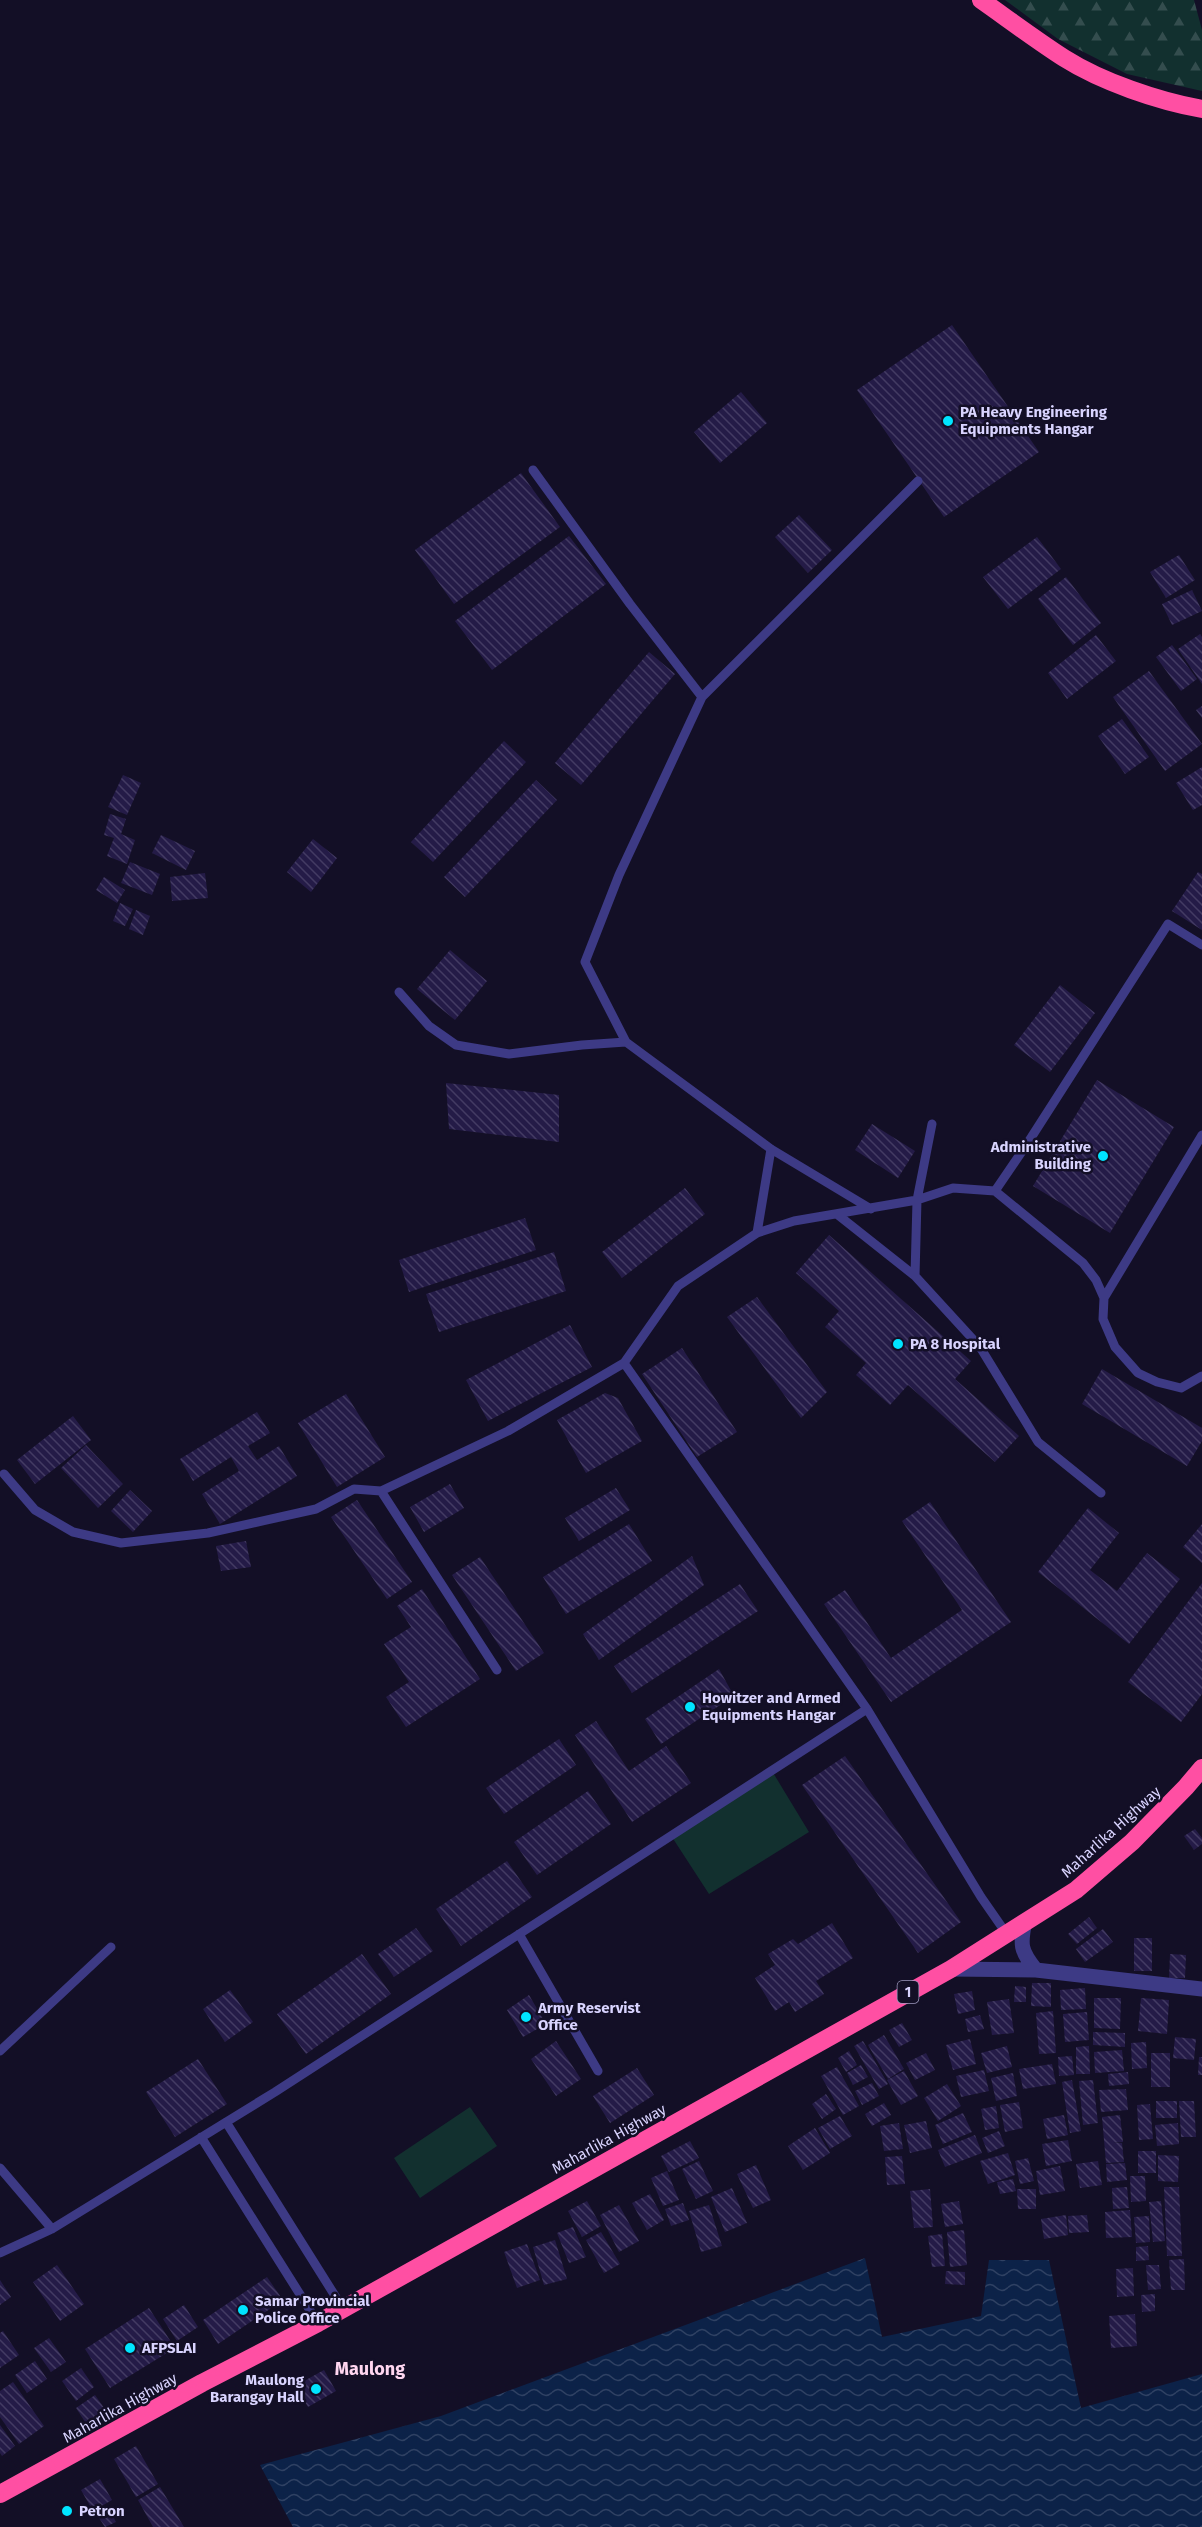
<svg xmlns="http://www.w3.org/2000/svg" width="1202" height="2527" viewBox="0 0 1202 2527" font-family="'Fira Sans',sans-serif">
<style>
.forest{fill:url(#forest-firs)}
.park{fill:#12302f}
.water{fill:url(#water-waves)}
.building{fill:url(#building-back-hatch)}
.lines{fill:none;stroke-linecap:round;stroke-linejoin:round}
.lane{stroke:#3d3a85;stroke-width:9}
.street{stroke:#3d3a85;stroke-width:15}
.highway{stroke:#ff4fa3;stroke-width:18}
.poi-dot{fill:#00e5ff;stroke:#130f26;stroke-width:2}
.labels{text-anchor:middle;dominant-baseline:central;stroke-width:5;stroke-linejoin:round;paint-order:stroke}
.shield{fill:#130f26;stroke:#9e99be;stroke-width:1.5}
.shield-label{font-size:14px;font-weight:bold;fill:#d9d4ff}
.poi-label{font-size:15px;font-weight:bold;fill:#d9d4ff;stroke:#130f26;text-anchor:start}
.street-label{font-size:15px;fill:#d9d4ff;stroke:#130f26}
.quarter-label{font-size:18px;font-weight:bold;fill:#ffd6f0;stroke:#130f26}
</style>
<defs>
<pattern id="forest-firs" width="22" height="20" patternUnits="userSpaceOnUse" patternTransform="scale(1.5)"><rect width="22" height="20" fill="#12302f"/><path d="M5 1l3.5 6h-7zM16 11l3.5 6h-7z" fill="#344d4e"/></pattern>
<pattern id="water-waves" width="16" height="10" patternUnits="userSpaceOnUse" patternTransform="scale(1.5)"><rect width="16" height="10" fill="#0c2248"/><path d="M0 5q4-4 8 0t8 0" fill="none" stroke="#2f4163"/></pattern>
<pattern id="building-back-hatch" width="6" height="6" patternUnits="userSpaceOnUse" patternTransform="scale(1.5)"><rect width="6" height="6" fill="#241b47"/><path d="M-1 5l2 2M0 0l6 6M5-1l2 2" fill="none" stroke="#433b63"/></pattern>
</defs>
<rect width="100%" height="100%" fill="#130f26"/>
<path class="forest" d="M 1005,0 L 1194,0 L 1202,30 L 1202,91 L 1127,74 L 1058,39 Z"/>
<path class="park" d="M 772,1771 L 809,1832 L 709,1894 L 670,1834 Z
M 470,2107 L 497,2146 L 420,2198 L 394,2158 Z"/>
<path class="water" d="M 865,2258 L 882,2337 L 981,2316 L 989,2260 L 1049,2260 L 1081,2408 L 1202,2374 L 1202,2527 L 293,2527 L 260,2465 L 441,2416 Z"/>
<path class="building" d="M 952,325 L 1039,452 L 944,517 L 857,390 Z
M 741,392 L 767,423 L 720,463 L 694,432 Z
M 521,473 L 560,527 L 454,604 L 415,550 Z
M 799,515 L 832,550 L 808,573 L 775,537 Z
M 569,536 L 606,584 L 492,670 L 455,621 Z
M 1037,537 L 1061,569 L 1008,609 L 983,577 Z
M 1179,555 L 1195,580 L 1166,598 L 1150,572 Z
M 1066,577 L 1101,623 L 1073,645 L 1038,599 Z
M 1192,590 L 1202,611 L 1172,625 L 1162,604 Z
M 1200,634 L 1202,637 L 1202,684 L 1178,649 Z
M 1096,635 L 1116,661 L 1067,699 L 1048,673 Z
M 1172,645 L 1197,679 L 1181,691 L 1156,657 Z
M 649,652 L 675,674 L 581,785 L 555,763 Z
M 1149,671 L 1202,744 L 1165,771 L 1113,697 Z
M 1202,706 L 1202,718 L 1196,710 Z
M 1122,719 L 1149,757 L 1125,774 L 1098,736 Z
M 504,741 L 526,762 L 433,862 L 411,842 Z
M 1202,767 L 1202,805 L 1193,810 L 1176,783 Z
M 123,775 L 141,783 L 127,815 L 108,807 Z
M 536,780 L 557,800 L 465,897 L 444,877 Z
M 110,814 L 126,819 L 121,834 L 135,840 L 127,864 L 107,856 L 114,838 L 104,835 Z
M 161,835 L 195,851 L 186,870 L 152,853 Z
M 313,839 L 337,858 L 311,892 L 287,872 Z
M 130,862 L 160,874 L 152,895 L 121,883 Z
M 1198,872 L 1202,874 L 1202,930 L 1172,911 Z
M 205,873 L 208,898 L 172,901 L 170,877 Z
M 104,877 L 125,890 L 117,903 L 96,890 Z
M 120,903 L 133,909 L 125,926 L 113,921 Z
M 136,910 L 150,916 L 143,935 L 129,929 Z
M 450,950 L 487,981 L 455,1020 L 417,989 Z
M 1060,985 L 1095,1013 L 1050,1072 L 1014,1045 Z
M 1097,1080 L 1174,1127 L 1110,1233 L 1033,1186 Z
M 446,1083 L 559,1095 L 559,1142 L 449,1129 Z
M 872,1124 L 915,1151 L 898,1178 L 855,1150 Z
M 685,1188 L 705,1214 L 622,1278 L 602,1252 Z
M 525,1218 L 536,1250 L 409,1292 L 399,1260 Z
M 829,1235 L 971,1361 L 955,1379 L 1019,1436 L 995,1462 L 908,1385 L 890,1405 L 856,1375 L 866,1363 L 825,1327 L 839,1311 L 796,1273 Z
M 554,1252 L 566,1291 L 439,1332 L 426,1294 Z
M 757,1297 L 827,1392 L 801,1418 L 727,1317 Z
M 570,1325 L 592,1367 L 488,1421 L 466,1380 Z
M 682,1348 L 737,1432 L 697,1457 L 642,1374 Z
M 1102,1369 L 1202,1428 L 1202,1441 L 1187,1466 L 1082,1404 Z
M 605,1393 L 618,1398 L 642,1441 L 586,1473 L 557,1420 Z
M 346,1394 L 385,1457 L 337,1487 L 298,1423 Z
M 257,1412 L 270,1433 L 248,1446 L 257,1460 L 279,1446 L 297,1476 L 220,1524 L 202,1494 L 239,1471 L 231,1457 L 193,1481 L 180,1459 Z
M 73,1416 L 91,1440 L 35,1484 L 17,1460 Z
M 86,1445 L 123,1484 L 98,1508 L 61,1468 Z
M 450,1484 L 464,1508 L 424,1532 L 410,1507 Z
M 616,1488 L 630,1510 L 579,1541 L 565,1518 Z
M 130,1490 L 152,1511 L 133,1532 L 111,1511 Z
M 357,1500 L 412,1582 L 387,1599 L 331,1517 Z
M 930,1502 L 1011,1622 L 891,1702 L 824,1604 L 845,1590 L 891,1658 L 962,1610 L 902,1521 Z
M 1088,1508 L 1119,1533 L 1090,1570 L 1117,1591 L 1147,1553 L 1180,1579 L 1129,1644 L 1038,1572 Z
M 629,1524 L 652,1561 L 566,1614 L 543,1577 Z
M 1202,1524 L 1202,1563 L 1183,1547 Z
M 246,1541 L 251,1567 L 221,1571 L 216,1546 Z
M 692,1556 L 704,1585 L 599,1660 L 583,1634 Z
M 480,1557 L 544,1653 L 516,1671 L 452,1575 Z
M 1202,1583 L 1202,1694 L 1181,1722 L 1128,1682 Z
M 740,1584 L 758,1611 L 632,1693 L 614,1666 Z
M 422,1589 L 480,1679 L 406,1727 L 386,1697 L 409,1682 L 384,1644 L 411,1627 L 397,1606 Z
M 719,1669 L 734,1696 L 661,1744 L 645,1719 Z
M 596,1721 L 629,1771 L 666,1746 L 691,1783 L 632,1822 L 575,1735 Z
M 559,1739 L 576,1765 L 504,1814 L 486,1788 Z
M 845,1756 L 961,1922 L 918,1953 L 802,1785 Z
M 588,1791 L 611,1824 L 537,1875 L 514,1842 Z
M 1195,1829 L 1202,1838 L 1202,1844 L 1194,1850 L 1184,1836 Z
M 507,1861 L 532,1897 L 461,1946 L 436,1909 Z
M 1089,1917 L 1097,1928 L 1077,1944 L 1068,1934 Z
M 832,1923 L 853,1958 L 816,1981 L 824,1994 L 795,2012 L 789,2002 L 775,2011 L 755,1978 L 775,1965 L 768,1954 L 793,1939 L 798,1944 Z
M 416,1928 L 433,1951 L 394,1977 L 378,1954 Z
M 1103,1929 L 1113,1942 L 1085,1962 L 1076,1949 Z
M 1134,1938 L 1152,1938 L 1152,1971 L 1134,1971 Z
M 362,1954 L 391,1994 L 306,2054 L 277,2014 Z
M 1170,1954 L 1186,1955 L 1185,1978 L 1169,1978 Z
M 1032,1983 L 1051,1983 L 1051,2007 L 1031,2006 Z
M 1015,1986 L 1026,1987 L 1026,2002 L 1014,2002 Z
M 1085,1988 L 1086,2009 L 1061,2010 L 1060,1990 Z
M 230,1990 L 253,2022 L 225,2042 L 203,2009 Z
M 972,1991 L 975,2010 L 958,2014 L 954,1994 Z
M 529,1995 L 546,2024 L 523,2037 L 507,2010 Z
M 1094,1998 L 1121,1998 L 1120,2029 L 1094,2028 Z
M 1141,1998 L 1169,2000 L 1167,2034 L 1138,2031 Z
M 1009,1999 L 1014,2033 L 992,2035 L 987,2002 Z
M 1053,2011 L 1056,2053 L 1039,2054 L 1036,2013 Z
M 1087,2012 L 1089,2040 L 1065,2042 L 1063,2014 Z
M 980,2015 L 984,2029 L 968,2032 L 965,2019 Z
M 902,2023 L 912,2040 L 899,2047 L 889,2030 Z
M 1093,2032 L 1125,2033 L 1125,2047 L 1093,2045 Z
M 884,2035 L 904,2069 L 888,2079 L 868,2045 Z
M 1175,2037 L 1196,2039 L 1194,2060 L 1173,2058 Z
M 970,2039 L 976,2064 L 953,2070 L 946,2045 Z
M 556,2041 L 581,2079 L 556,2096 L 531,2059 Z
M 863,2041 L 888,2084 L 879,2089 L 854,2046 Z
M 1146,2042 L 1147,2068 L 1132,2069 L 1131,2043 Z
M 1007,2046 L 1012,2067 L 987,2073 L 981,2053 Z
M 1089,2046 L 1090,2074 L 1076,2074 L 1076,2047 Z
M 1122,2050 L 1124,2071 L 1095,2073 L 1094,2052 Z
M 849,2051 L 857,2065 L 846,2072 L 838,2058 Z
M 926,2053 L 935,2070 L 915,2080 L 906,2063 Z
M 1151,2053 L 1170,2053 L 1170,2087 L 1151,2087 Z
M 1072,2056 L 1074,2075 L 1059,2076 L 1058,2057 Z
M 1199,2057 L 1202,2057 L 1202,2075 L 1198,2075 Z
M 198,2059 L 227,2104 L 175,2137 L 146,2092 Z
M 1052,2064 L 1056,2084 L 1023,2089 L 1019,2069 Z
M 861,2065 L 868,2077 L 853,2085 L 847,2073 Z
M 837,2067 L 859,2106 L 843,2115 L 821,2076 Z
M 637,2068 L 654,2095 L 610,2123 L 593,2096 Z
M 984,2070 L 989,2091 L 961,2097 L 956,2076 Z
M 904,2071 L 918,2096 L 901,2105 L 887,2080 Z
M 1128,2072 L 1129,2084 L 1109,2086 L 1108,2074 Z
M 1013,2073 L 1017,2096 L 996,2101 L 991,2078 Z
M 1072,2080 L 1081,2131 L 1070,2133 L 1062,2082 Z
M 1093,2080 L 1098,2123 L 1083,2125 L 1079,2081 Z
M 872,2083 L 879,2096 L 862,2105 L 855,2091 Z
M 947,2084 L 961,2106 L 938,2121 L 924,2098 Z
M 1126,2089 L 1128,2110 L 1101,2112 L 1099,2090 Z
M 826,2094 L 836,2109 L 822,2119 L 812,2104 Z
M 1156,2101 L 1177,2101 L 1177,2118 L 1156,2118 Z
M 1179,2101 L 1194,2101 L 1196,2137 L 1181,2137 Z
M 1019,2102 L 1023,2128 L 1005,2132 L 1000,2105 Z
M 884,2103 L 891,2115 L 872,2126 L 865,2114 Z
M 1150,2104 L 1153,2139 L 1139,2140 L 1137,2105 Z
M 996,2106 L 999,2128 L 985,2130 L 981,2109 Z
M 963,2113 L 972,2132 L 943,2144 L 935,2125 Z
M 1064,2115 L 1068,2135 L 1047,2139 L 1043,2119 Z
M 1120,2115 L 1123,2142 L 1113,2143 L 1122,2143 L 1124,2162 L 1106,2163 L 1102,2117 Z
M 840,2116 L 852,2136 L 830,2149 L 818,2128 Z
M 926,2121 L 932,2148 L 910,2153 L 904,2125 Z
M 899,2123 L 903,2149 L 884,2151 L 880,2126 Z
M 1178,2123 L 1179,2144 L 1157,2146 L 1155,2125 Z
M 815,2128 L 830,2153 L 803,2170 L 788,2146 Z
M 999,2131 L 1005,2146 L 988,2153 L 982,2138 Z
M 975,2135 L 982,2153 L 945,2167 L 938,2150 Z
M 1068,2140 L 1072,2161 L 1046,2166 L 1042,2144 Z
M 690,2141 L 699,2158 L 669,2172 L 661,2156 Z
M 1138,2151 L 1156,2151 L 1156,2173 L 1138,2173 Z
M 1008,2153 L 1015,2175 L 988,2184 L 980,2161 Z
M 1158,2155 L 1179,2156 L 1178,2182 L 1158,2181 Z
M 902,2156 L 905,2184 L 887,2185 L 885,2157 Z
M 1028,2158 L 1034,2181 L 1020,2184 L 1015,2161 Z
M 699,2161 L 713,2191 L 696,2199 L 682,2169 Z
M 1098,2161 L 1102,2185 L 1080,2188 L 1076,2164 Z
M 1125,2163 L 1127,2180 L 1107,2182 L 1106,2164 Z
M 756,2165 L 771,2200 L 753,2208 L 737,2174 Z
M 1060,2166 L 1065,2191 L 1040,2195 L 1036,2171 Z
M 667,2171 L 679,2200 L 663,2206 L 651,2178 Z
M 1130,2176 L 1145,2176 L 1146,2201 L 1131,2202 Z
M 1013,2179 L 1016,2191 L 1000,2194 L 997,2182 Z
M 1127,2187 L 1129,2208 L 1113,2209 L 1112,2188 Z
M 1164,2187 L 1179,2187 L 1182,2256 L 1167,2256 Z
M 732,2188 L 747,2223 L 725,2232 L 711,2197 Z
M 930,2189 L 933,2227 L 914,2228 L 910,2191 Z
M 1017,2189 L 1036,2189 L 1036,2209 L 1018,2209 Z
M 650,2194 L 664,2220 L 647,2230 L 632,2203 Z
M 587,2201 L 601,2226 L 582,2237 L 568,2211 Z
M 959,2201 L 963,2224 L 945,2227 L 941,2204 Z
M 1161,2201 L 1165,2241 L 1153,2242 L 1149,2202 Z
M 683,2203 L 689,2220 L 671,2226 L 665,2209 Z
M 619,2205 L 639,2241 L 619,2252 L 600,2215 Z
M 709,2205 L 722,2246 L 701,2252 L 689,2211 Z
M 1130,2210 L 1132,2237 L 1106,2238 L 1105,2212 Z
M 1066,2215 L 1068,2235 L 1044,2239 L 1041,2219 Z
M 1087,2215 L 1089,2232 L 1069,2233 L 1068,2216 Z
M 1149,2216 L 1150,2242 L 1136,2243 L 1134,2217 Z
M 573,2227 L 586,2257 L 569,2263 L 557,2233 Z
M 964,2230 L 967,2265 L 950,2267 L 947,2232 Z
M 601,2232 L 620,2264 L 604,2273 L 586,2240 Z
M 942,2234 L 945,2266 L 932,2267 L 928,2236 Z
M 555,2240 L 567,2279 L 544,2285 L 533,2247 Z
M 527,2244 L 540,2280 L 517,2288 L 504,2252 Z
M 1148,2246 L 1149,2260 L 1136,2261 L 1136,2247 Z
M 1184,2259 L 1185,2290 L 1171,2290 L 1169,2260 Z
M 57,2265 L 84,2304 L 60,2321 L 33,2282 Z
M 1146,2265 L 1159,2265 L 1161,2289 L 1148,2290 Z
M 1133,2268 L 1134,2296 L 1117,2297 L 1116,2269 Z
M 946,2271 L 965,2272 L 965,2285 L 945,2284 Z
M 267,2277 L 283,2300 L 218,2344 L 203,2320 Z
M 0,2280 L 11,2297 L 0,2305 Z
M 1155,2294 L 1155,2311 L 1142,2312 L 1141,2295 Z
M 184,2305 L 198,2327 L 177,2341 L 163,2319 Z
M 149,2308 L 175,2348 L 110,2388 L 85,2349 Z
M 1135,2314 L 1137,2346 L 1111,2348 L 1109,2316 Z
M 3,2331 L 19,2355 L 0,2368 L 0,2333 Z
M 49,2338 L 66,2362 L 51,2372 L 34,2348 Z
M 35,2361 L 47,2379 L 27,2393 L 15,2375 Z
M 81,2368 L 94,2387 L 76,2401 L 62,2381 Z
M 324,2370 L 336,2391 L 308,2407 L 295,2386 Z
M 13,2382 L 44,2426 L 19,2444 L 0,2417 L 0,2391 Z
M 95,2395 L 107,2412 L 87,2425 L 76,2408 Z
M 0,2425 L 15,2446 L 2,2456 L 0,2453 Z
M 136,2446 L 158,2484 L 136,2497 L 114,2459 Z
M 100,2479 L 112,2500 L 93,2511 L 81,2490 Z
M 160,2487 L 184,2527 L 153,2527 L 138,2500 Z
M 110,2511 L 116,2522 L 105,2527 L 99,2518 Z"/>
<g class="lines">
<path class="lane" d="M 533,470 L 630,604 L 702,697
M 399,992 L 429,1026 L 456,1045 L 509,1054 L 582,1045 L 626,1042
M 995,1191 L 1027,1144 L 1168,924 L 1202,945
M 871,1209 L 771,1149 L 626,1042 L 585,962 L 619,875 L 702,697 L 918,481
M 838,1215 L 915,1276 L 980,1347 L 1038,1442 L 1101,1493
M 757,1233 L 771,1149
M 915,1276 L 917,1200 L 932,1124
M 1104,1298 L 1202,1135
M 624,1363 L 867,1709 L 981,1897 L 1006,1933
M 4,1474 L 35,1510 L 73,1532 L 121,1543 L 208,1533 L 316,1509 L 354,1489 L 381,1491 L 508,1431 L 624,1363 L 678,1286 L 757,1233 L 794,1221 L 917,1200 L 953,1188 L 995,1191 L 1083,1263 L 1096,1280 L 1104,1298 L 1103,1319 L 1115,1347 L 1138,1373 L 1157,1382 L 1181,1388 L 1202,1376
M 381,1491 L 497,1670
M 519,1934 L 598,2071
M 0,2051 L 111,1947
M 226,2122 L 342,2307
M 201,2137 L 318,2323
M 0,2168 L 52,2229
M 0,2253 L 52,2229 L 275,2092 L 867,1709"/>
<path class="street" d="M 1025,1921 C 1020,1944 1020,1951 1036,1970
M 951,1969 L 1036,1970 L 1202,1989"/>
<path class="highway" d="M 981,0 C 1008,19 1036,40 1064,58 C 1102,82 1158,101 1202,109
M 0,2494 L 202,2383 L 318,2323 L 951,1969 L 1076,1890 L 1132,1842 L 1186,1787 L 1202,1768"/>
</g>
<g class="poi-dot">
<circle cx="948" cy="421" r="6"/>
<circle cx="1103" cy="1156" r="6"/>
<circle cx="898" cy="1344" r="6"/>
<circle cx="690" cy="1707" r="6"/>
<circle cx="526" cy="2017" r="6"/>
<circle cx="243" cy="2310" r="6"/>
<circle cx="130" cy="2348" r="6"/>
<circle cx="316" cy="2389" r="6"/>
<circle cx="67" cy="2511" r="6"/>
</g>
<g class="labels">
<rect class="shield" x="897.5" y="1981" width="21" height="22" rx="4.5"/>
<g class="shield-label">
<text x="908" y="1992">1</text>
</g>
<g class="poi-label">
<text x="960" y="412">PA Heavy Engineering<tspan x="960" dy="17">Equipments Hangar</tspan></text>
<text x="1091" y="1147" text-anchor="end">Administrative<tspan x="1091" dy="17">Building</tspan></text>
<text x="910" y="1344">PA 8 Hospital</text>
<text x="702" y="1698">Howitzer and Armed<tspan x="702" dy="17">Equipments Hangar</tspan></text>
<text x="538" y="2008">Army Reservist<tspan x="538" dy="17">Office</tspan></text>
<text x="255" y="2301">Samar Provincial<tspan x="255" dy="17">Police Office</tspan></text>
<text x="142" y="2348">AFPSLAI</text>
<text x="304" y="2380" text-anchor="end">Maulong<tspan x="304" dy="17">Barangay Hall</tspan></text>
<text x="79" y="2511">Petron</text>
</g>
<g class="street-label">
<text transform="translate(1111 1832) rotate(-42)">Maharlika Highway</text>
<text transform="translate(609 2139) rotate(-29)">Maharlika Highway</text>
<text transform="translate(120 2408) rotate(-29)">Maharlika Highway</text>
</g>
<g class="quarter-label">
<text x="370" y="2369">Maulong</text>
</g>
</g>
</svg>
